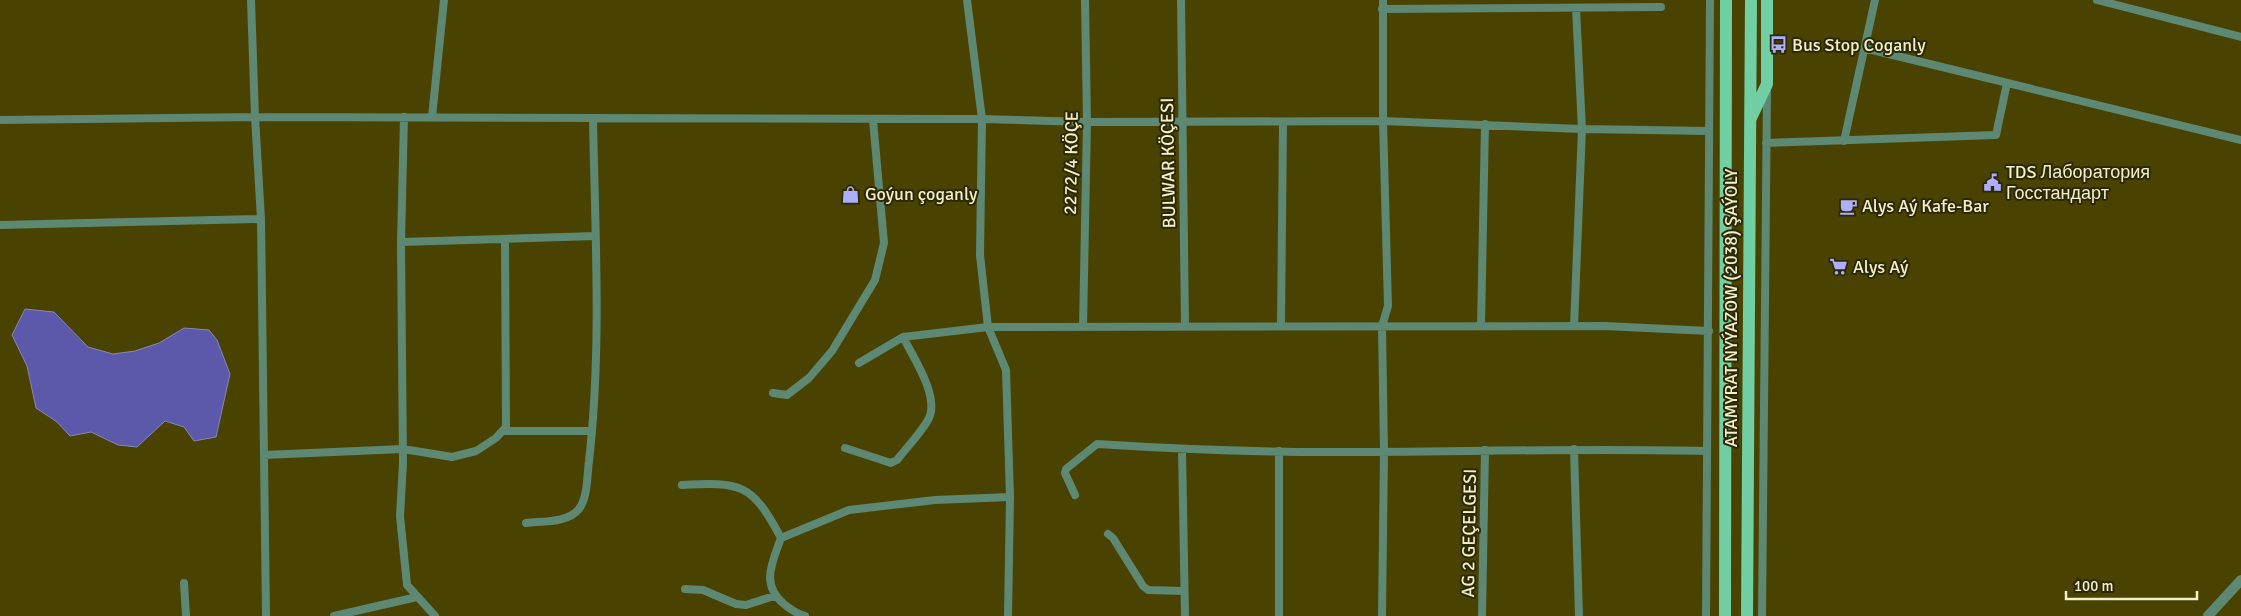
<svg xmlns="http://www.w3.org/2000/svg" width="2241" height="616" viewBox="0 0 2241 616" font-family="Signika,sans-serif">
<style>
.water{fill:#5c59ab;stroke:#8986b4}
.lines{fill:none;stroke-linecap:round;stroke-linejoin:round}
.minor{stroke:#5d8873;stroke-width:8}
.tertiary{stroke:#5d8873;stroke-width:10}
.primary{stroke:#72cea3;stroke-width:12}
.labels{text-anchor:middle;dominant-baseline:central;stroke-width:4;stroke-linejoin:round;paint-order:stroke}
.poi-label{font-size:18px;fill:#f2efc9;stroke:#2c2807;text-anchor:start}
.street-label{font-size:18px;fill:#f2efc9;stroke:#2c2807}
</style>
<rect width="100%" height="100%" fill="#494200"/>
<path class="water" d="M 25,309 L 54,312 L 88,347 L 113,354 L 135,351 L 159,343 L 184,328 L 209,330 L 217,340 L 230,374 L 216,437 L 194,441 L 184,427 L 165,421 L 137,447 L 118,445 L 91,432 L 70,436 L 57,422 L 36,408 L 27,366 L 12,335 Z"/>
<g class="lines">
<path class="minor" d="M 251,0 L 255,117 L 261,219 L 266,616
M 967,0 L 982,119 L 980,255 L 988,327 L 1006,370 L 1010,497 L 1008,616
M 1181,0 L 1185,326
M 2097,0 L 2241,37
M 1382,9 L 1661,7
M 1864,48 L 2241,140
M 404,117 L 401,242 L 403,463 L 400,516 L 407,585 L 435,616
M 432,117 L 444,0
M 0,120 L 255,117 L 982,119 L 1087,122 L 1383,121 L 1582,129 L 1709,131
M 1844,141 L 1875,0
M 1766,143 L 1996,135 L 2007,83
M 0,225 L 261,219
M 401,242 L 595,236
M 1281,326 L 1283,123
M 1481,326 L 1485,124
M 1574,326 L 1582,129 L 1576,8
M 1083,327 L 1087,122 L 1085,0
M 859,363 L 903,337 L 988,327 L 1605,326 L 1709,331
M 773,393 L 787,395 L 809,378 L 832,351 L 875,280 L 884,243 L 873,120
M 503,431 L 591,431
M 845,448 L 891,463 L 897,460 C 907,447 920,434 928,420 C 941,398 913,357 903,337
M 1182,449 L 1185,616
M 1574,449 L 1579,616
M 1279,451 L 1279,616
M 264,455 L 403,449 L 452,457 L 476,451 L 496,438 L 506,427 L 505,239
M 682,485 C 741,482 752,483 781,538 C 772,563 760,585 785,605 C 792,610 797,614 805,616
M 1075,495 L 1065,473 L 1066,469 L 1097,444 C 1175,449 1253,452 1332,452 C 1457,452 1582,448 1707,451
M 526,523 C 542,521 568,523 579,509 C 588,497 587,475 589,461 C 602,347 595,233 593,119
M 1108,534 L 1113,538 L 1143,586 L 1148,590 L 1184,591
M 781,538 L 849,510 L 935,500 L 1010,497
M 184,583 L 186,616
M 685,589 L 703,590 L 736,604 L 746,605 L 774,596
M 334,616 L 417,597
M 1382,616 L 1384,452 L 1382,326 L 1388,306 L 1383,121 L 1383,0
M 1482,616 L 1485,450
M 1706,616 L 1710,0
M 1762,616 L 1767,91"/>
<path class="tertiary" d="M 2208,616 L 2241,580"/>
<path class="primary" d="M 1751,118 L 1767,84 L 1767,0
M 1725,616 L 1726,0
M 1747,616 L 1751,0"/>
</g>
<defs>
<symbol id="bus-bare" viewBox="-9 -9 18 18"><path d="M-5-6H5V4H4V6H2V4H-2V6H-4V4H-5ZM-3.5-4V0h7V-4ZM-3.5 1.2v1.5H-2V1.2ZM2 1.2v1.5H3.5V1.2Z" fill="#adaffb" stroke="#2c2807" stroke-width="2.5" paint-order="stroke"/></symbol>
<symbol id="civic-bare" viewBox="-9 -9 18 18"><path d="M-.6-6.5H3V-4.5H.6V-3L4-1V1h2V6H-6V1h2V-1L-.6-3ZM-1.2 2.5V6h2.4V2.5Z" fill="#adaffb" stroke="#2c2807" stroke-width="2.5" paint-order="stroke"/></symbol>
<symbol id="shop-bare" viewBox="-9 -9 18 18"><path d="M-5-2.5h2.3a2.7 3.5 0 0 1 5.4 0H5L5.5 6h-11ZM-1.5-2.5h3a1.5 2.3 0 0 0-3 0Z" fill="#adaffb" stroke="#2c2807" stroke-width="2.5" paint-order="stroke"/></symbol>
<symbol id="cafe-bare" viewBox="-9 -9 18 18"><path d="M-5.5-4.5H6V0H3Q3 3.5 0 3.5H-2.5Q-5.5 3.5-5.5 0ZM3-3.2v2h1.7v-2ZM-6 4.5H4V6H-6Z" fill="#adaffb" stroke="#2c2807" stroke-width="2.5" paint-order="stroke"/></symbol>
<symbol id="supermarket-bare" viewBox="-9 -9 18 18"><path d="M-6-5.5h2.5l.6 2H6L4.5 2H-2.5L-4.4-4H-6ZM-1.5 3.2a1.3 1.3 0 1 0 .1 0ZM3 3.2a1.3 1.3 0 1 0 .1 0Z" fill="#adaffb" stroke="#2c2807" stroke-width="2.5" paint-order="stroke"/></symbol>
</defs>
<g fill-rule="evenodd">
<use href="#bus-bare" x="1766" y="32" width="25" height="25"/>
<use href="#civic-bare" x="1980" y="170" width="25" height="25"/>
<use href="#shop-bare" x="838" y="182" width="25" height="25"/>
<use href="#cafe-bare" x="1836" y="194" width="25" height="25"/>
<use href="#supermarket-bare" x="1826" y="254" width="25" height="25"/>
</g>
<g class="labels">
<g class="poi-label">
<text x="1792" y="45">Bus Stop Coganly</text>
<text x="2006" y="172">TDS Лаборатория<tspan x="2006" dy="21">Госстандарт</tspan></text>
<text x="865" y="194">Goýun çoganly</text>
<text x="1862" y="206">Alys Aý Kafe-Bar</text>
<text x="1853" y="267">Alys Aý</text>
</g>
<g class="street-label">
<text transform="translate(1071 163) rotate(-89)">2272/4 KÖÇE</text>
<text transform="translate(1168 163) rotate(-91)">BULWAR KÖÇESI</text>
<text transform="translate(1731 308) rotate(-90)">ATAMYRAT NYÝAZOW (2038) ŞAÝOLY</text>
<text transform="translate(1469 533) rotate(-89)">AG 2 GEÇELGESI</text>
</g>
</g>
<path d="M2066 591v8h131v-8" fill="none" stroke="#f2efc9" stroke-width="2.5"/>
<text x="2074" y="591" font-size="15" fill="#f2efc9" stroke="#2c2807" stroke-width="4" paint-order="stroke">100 m</text>
</svg>
